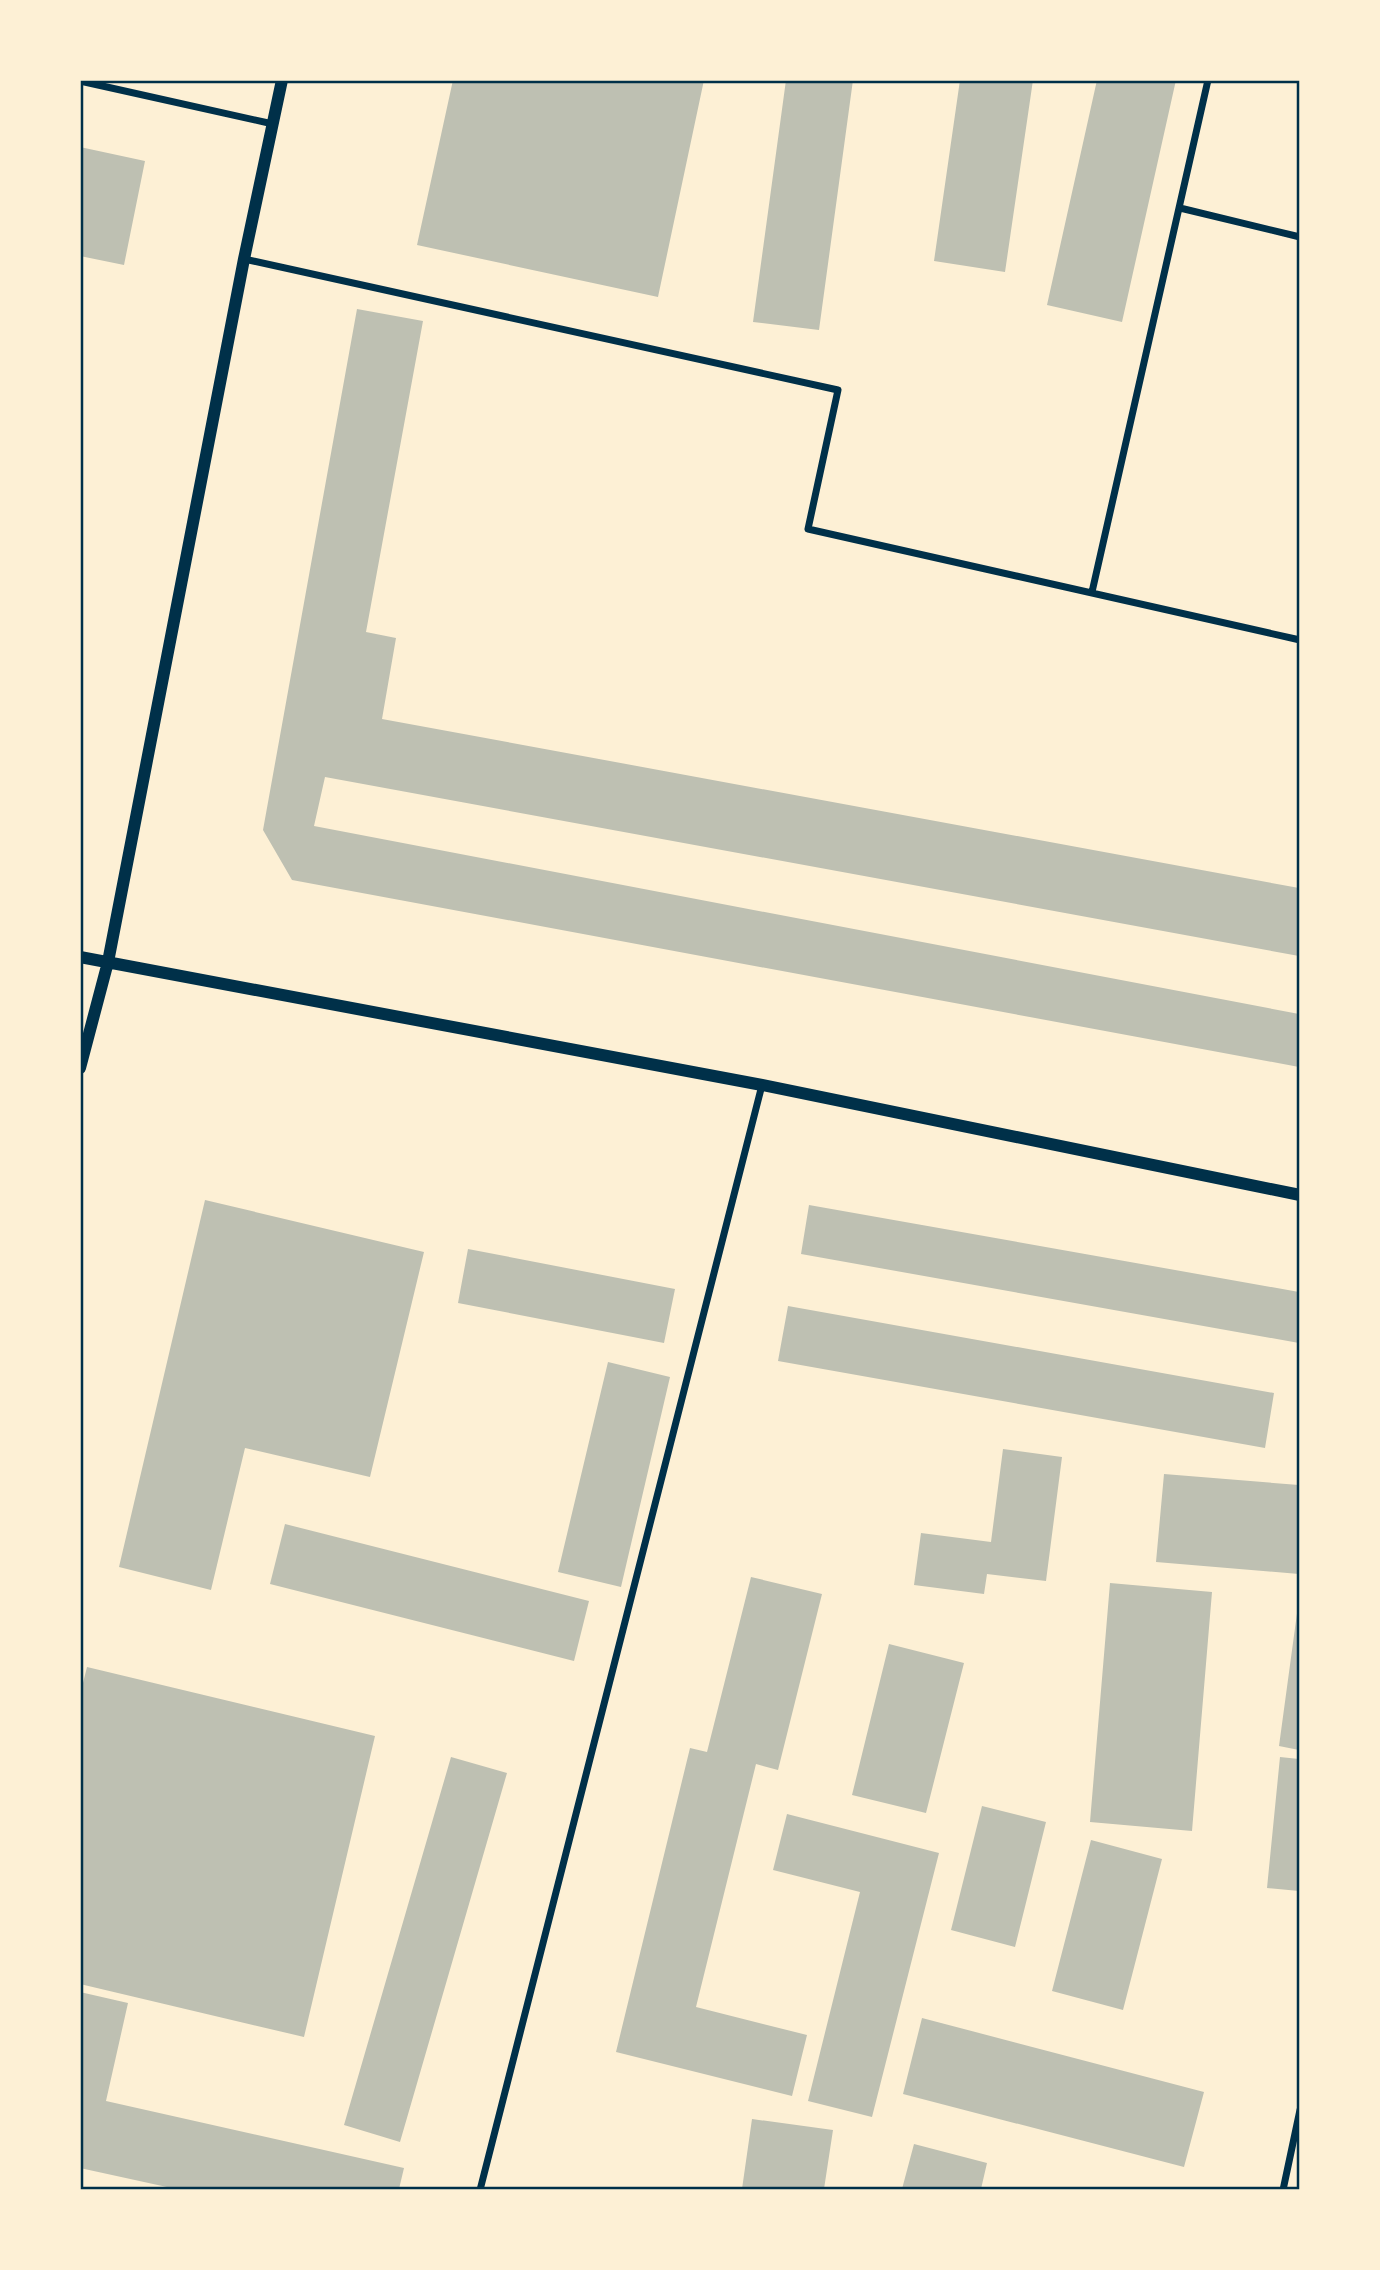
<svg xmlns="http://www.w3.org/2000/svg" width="1380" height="2270" viewBox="0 0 1380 2270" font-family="'Roboto Condensed',sans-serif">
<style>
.building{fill:#bec0b2}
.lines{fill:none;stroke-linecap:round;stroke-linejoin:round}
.minor{stroke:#003049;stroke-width:7}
.tertiary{stroke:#003049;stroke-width:12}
.neatline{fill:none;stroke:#003049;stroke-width:2.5}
</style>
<rect width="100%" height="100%" fill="#fdf0d5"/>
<path class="building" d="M 453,80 L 704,80 L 658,297 L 417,245 Z
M 786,80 L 853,80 L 819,330 L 753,322 Z
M 960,80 L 1033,80 L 1005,272 L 934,261 Z
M 1097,80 L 1176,80 L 1122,322 L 1047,305 Z
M 80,147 L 145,161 L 124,265 L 80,256 Z
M 357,309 L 423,321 L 366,632 L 396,638 L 382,719 L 1299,888 L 1299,956 L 325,777 L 314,826 L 1299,1014 L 1299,1067 L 292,880 L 263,830 Z
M 205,1200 L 424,1252 L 370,1477 L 245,1448 L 211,1590 L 119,1567 Z
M 809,1205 L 1299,1292 L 1299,1343 L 801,1254 Z
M 468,1249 L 675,1289 L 664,1343 L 458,1303 Z
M 788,1306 L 1274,1393 L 1265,1448 L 778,1361 Z
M 608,1362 L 670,1377 L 621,1587 L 558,1572 Z
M 1003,1449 L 1062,1457 L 1046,1581 L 987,1574 L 984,1594 L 914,1585 L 921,1533 L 991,1542 Z
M 1164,1474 L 1299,1485 L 1299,1574 L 1156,1562 Z
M 285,1524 L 589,1601 L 574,1661 L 270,1584 Z
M 751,1577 L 822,1594 L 778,1770 L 756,1764 L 696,2007 L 807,2035 L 792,2096 L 616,2052 L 690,1748 L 707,1752 Z
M 1110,1583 L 1212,1592 L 1192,1831 L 1090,1822 Z
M 1298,1606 L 1299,1606 L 1299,1750 L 1279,1746 Z
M 889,1644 L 964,1663 L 926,1813 L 852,1795 Z
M 87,1667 L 375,1736 L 304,2037 L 80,1984 L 80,1695 Z
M 451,1757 L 507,1773 L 400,2142 L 344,2125 Z
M 1280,1757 L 1299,1759 L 1299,1891 L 1267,1888 Z
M 982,1806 L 1046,1822 L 1015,1947 L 951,1930 Z
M 787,1814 L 939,1853 L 872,2117 L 808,2101 L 860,1892 L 773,1870 Z
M 1091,1840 L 1162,1859 L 1123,2010 L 1052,1991 Z
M 80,1992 L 128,2003 L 106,2101 L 404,2168 L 399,2189 L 176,2189 L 80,2168 Z
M 922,2018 L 1204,2092 L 1184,2167 L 903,2094 Z
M 752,2119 L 833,2130 L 824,2189 L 742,2189 Z
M 914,2144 L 987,2163 L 981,2189 L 902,2189 Z"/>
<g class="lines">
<path class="minor" d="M 80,81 L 273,124
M 1180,208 L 1300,237
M 244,259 L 838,390 L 808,529 L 1300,640
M 1092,592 L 1208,80
M 480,2190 L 762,1085
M 1283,2190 L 1300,2110"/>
<path class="tertiary" d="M 80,957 L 762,1085 L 1300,1195
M 80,1068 L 108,962 L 244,259 L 282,80"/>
</g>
<rect width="1380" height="2270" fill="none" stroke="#fdf0d5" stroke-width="164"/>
<rect x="82" y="82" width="1216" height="2106" class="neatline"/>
</svg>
